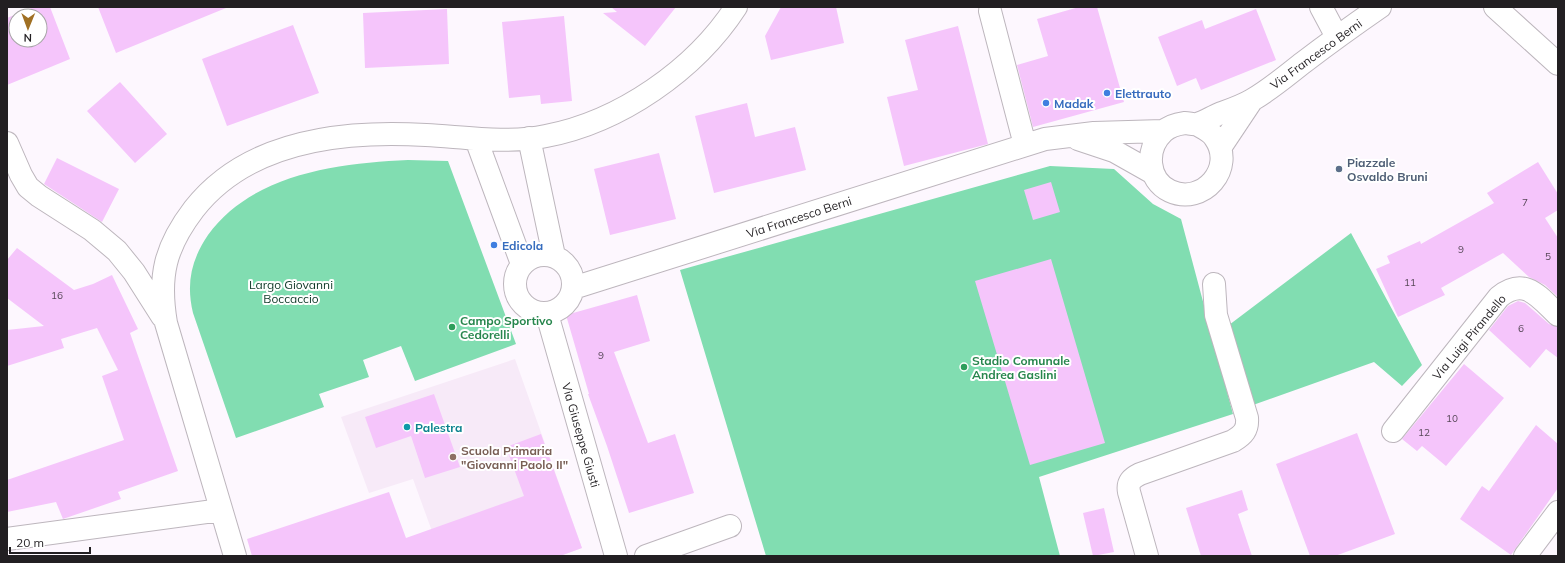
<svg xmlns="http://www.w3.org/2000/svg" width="1565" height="563" viewBox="0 0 1565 563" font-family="Mulish,sans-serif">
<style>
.built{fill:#f7eaf8}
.green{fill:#81ddb1}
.building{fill:#f5c5fb;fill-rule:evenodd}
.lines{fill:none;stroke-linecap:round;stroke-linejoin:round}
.minor-casing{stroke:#bdb6bd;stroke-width:24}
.minor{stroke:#fff;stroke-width:22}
.shop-dot{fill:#3f7fe0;stroke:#fff;stroke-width:1.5}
.service-dot{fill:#5c6f8a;stroke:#fff;stroke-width:1.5}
.leisure-dot{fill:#2e9e5b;stroke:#fff;stroke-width:1.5}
.culture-dot{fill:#0f9aa8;stroke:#fff;stroke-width:1.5}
.education-dot{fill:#8d6e63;stroke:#fff;stroke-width:1.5}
.labels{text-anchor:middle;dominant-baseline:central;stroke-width:4;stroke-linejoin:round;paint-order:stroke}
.number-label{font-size:10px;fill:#574858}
.street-label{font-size:12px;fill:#221f22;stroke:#fff}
.shop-label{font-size:12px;font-weight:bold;fill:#366cbe;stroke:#fff;text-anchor:start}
.service-label{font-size:12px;font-weight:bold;fill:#4e5e75;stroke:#fff;text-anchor:start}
.park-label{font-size:12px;fill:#0d3726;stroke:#fff}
.leisure-label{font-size:12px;font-weight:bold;fill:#27864d;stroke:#fff;text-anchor:start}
.culture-label{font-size:12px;font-weight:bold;fill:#0d838f;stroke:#fff;text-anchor:start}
.education-label{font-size:12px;font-weight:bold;fill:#785e54;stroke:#fff;text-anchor:start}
</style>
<rect width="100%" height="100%" fill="#fdf7fe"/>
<path class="built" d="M 515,359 L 582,548 L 560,556 L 441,556 L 413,479 L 369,493 L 341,417 Z"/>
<path class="green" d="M 408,160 L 448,161 L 516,344 L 415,381 L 401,346 L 363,360 L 369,377 L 319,394 L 324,407 L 236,438 L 193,313 C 186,284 191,260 208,235 C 252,174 338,163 408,160 Z
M 1050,166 L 1114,169 L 1153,204 L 1181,219 L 1233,414 L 1039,477 L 1060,556 L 766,556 L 680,270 Z
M 1351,233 L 1422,365 L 1402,386 L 1374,362 L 1253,405 L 1229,325 Z"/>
<path class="building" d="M 34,7 L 50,7 L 70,59 L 7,85 L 7,18 ZM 16,16 L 40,16 L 40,40 L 16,40 Z
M 98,7 L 226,7 L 226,8 L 116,53 Z
M 611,7 L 676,7 L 645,46 L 603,13 L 617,12 Z
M 781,7 L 836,7 L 844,43 L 771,60 L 765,36 Z
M 1079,7 L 1097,7 L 1124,102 L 1033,127 L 1017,65 L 1048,56 L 1037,19 Z
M 447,9 L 449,64 L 365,68 L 363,13 Z
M 1256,9 L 1276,60 L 1201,90 L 1196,78 L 1177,86 L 1158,37 L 1202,20 L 1205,29 Z
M 564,16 L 572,101 L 541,104 L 540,95 L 509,98 L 502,22 Z
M 293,25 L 319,93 L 227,126 L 202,59 Z
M 958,26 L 988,144 L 904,166 L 887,97 L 918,90 L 905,40 Z
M 120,82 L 167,134 L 135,163 L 87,111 Z
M 747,103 L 755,137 L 795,127 L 806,170 L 714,193 L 695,116 Z
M 659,153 L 676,219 L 610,235 L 594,169 Z
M 57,158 L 119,189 L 102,222 L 44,184 Z
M 1538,162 L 1558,194 L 1558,210 L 1545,218 L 1558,238 L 1558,297 L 1545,285 L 1529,277 L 1503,253 L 1441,288 L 1445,295 L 1398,317 L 1376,269 L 1390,263 L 1387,256 L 1420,241 L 1421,244 L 1494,203 L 1487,193 Z
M 1051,182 L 1060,212 L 1033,220 L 1024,190 Z
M 17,248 L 74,290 L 93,284 L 112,275 L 138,329 L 130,333 L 178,471 L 118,492 L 121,499 L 63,519 L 56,502 L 7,512 L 7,480 L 124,440 L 102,376 L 118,370 L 97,328 L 61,339 L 64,348 L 7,366 L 7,330 L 44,326 L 7,298 L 7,260 Z
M 1051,259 L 1105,443 L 1030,465 L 975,281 Z
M 637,295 L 650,341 L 614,352 L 648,443 L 675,434 L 694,493 L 629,513 L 607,446 L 588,394 L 589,394 L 566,315 Z
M 1518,301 L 1525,303 L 1549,324 L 1558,327 L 1558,358 L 1546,349 L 1530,368 L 1489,330 L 1508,306 Z
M 1464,364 L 1504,398 L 1446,466 L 1422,446 L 1417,451 L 1402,439 Z
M 434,394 L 460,467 L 425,478 L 411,436 L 376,448 L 365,417 Z
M 1536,425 L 1558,444 L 1558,488 L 1511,555 L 1460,519 L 1482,486 L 1489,491 Z
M 1357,433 L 1395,534 L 1335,556 L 1310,556 L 1276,464 Z
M 541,434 L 582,548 L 560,556 L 252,556 L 247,539 L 389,492 L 406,538 L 524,496 L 506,447 Z
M 1242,490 L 1248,510 L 1238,514 L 1252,556 L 1201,556 L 1186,508 Z
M 1104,508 L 1114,552 L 1093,556 L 1083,513 Z"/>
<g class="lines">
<defs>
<path id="minor" d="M 1321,7 L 1337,37
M 1495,7 L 1558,64
M 990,11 L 1025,145
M 1196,124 C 1203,128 1211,131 1215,138 C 1236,168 1203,206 1170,191 C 1147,180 1145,149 1163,132 C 1168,127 1177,124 1185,123 C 1189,123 1193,125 1197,124 C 1204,122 1212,117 1219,114 C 1230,110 1242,106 1252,100 C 1271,89 1287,75 1304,62 C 1329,43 1354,25 1380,7
M 529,138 L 554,256
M 476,139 L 522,264
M 1078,139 L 1114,151 L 1153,173
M 7,143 L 21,175 L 28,187 L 39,196 L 92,230 L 117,251 L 134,272 L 162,316
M 1220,148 L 1252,100
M515 284a29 29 0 1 1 58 0a29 29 0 1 1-58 0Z
M 573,288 L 1045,139 L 1094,133 L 1163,131
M 547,314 L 616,556
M 1393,431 L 1499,297 C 1525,276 1539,297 1558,315
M 7,539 L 221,510
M 235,556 L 166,323 C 158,276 165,247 194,209 C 248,140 344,130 426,135 C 464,137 508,144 546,136 C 620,122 695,70 736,7
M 646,556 L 730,526
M 1147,556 L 1129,492 C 1127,482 1132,478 1140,474 L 1233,441 C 1243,435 1248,430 1247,418 L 1216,315 L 1214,284
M 1525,556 L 1558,512"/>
</defs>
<use href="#minor" class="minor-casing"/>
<use href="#minor" class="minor"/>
</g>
<g class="shop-dot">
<circle cx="1107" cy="93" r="4"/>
<circle cx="1046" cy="103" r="4"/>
<circle cx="494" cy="245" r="4"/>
</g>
<circle class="service-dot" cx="1339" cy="169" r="4"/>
<g class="leisure-dot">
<circle cx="452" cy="327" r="4"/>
<circle cx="964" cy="367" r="4"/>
</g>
<circle class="culture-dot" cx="407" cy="427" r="4"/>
<circle class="education-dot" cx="453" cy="457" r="4"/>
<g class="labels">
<g class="number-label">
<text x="1525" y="202">7</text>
<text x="1461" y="249">9</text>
<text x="1548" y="256">5</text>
<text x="1410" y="282">11</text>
<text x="57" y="295">16</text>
<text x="1521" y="328">6</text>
<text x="601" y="355">9</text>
<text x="1452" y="418">10</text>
<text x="1424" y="432">12</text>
</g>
<g class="street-label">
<text transform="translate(1316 54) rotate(-36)">Via Francesco Berni</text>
<text transform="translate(799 217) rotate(-18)">Via Francesco Berni</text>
<text transform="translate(1469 337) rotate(-50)">Via Luigi Pirandello</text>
<text transform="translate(581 435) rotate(74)">Via Giuseppe Giusti</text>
</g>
<g class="shop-label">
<text x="1115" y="93">Elettrauto</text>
<text x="1054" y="103">Madak</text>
<text x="502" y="245">Edicola</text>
</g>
<g class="service-label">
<text x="1347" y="162">Piazzale<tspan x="1347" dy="14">Osvaldo Bruni</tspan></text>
</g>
<g class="park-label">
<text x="291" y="284">Largo Giovanni<tspan x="291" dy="14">Boccaccio</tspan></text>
</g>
<g class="leisure-label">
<text x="460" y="320">Campo Sportivo<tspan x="460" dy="14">Cedorelli</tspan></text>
<text x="972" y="360">Stadio Comunale<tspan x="972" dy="14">Andrea Gaslini</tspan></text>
</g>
<g class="culture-label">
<text x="415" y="427">Palestra</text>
</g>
<g class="education-label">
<text x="461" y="450">Scuola Primaria<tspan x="461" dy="14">"Giovanni Paolo II"</tspan></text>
</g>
</g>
<rect width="1565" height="563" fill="none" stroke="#221f22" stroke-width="16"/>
<g transform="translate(28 28) rotate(181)"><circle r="19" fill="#ffffff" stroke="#a7a5a7"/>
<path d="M0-3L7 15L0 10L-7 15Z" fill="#a07023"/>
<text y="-6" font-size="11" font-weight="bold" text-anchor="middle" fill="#221f22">N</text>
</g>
<path d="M10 547v6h80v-6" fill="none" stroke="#221f22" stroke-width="2"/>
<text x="16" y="547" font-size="12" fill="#221f22" stroke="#ffffff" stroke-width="3" paint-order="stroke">20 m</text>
</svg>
